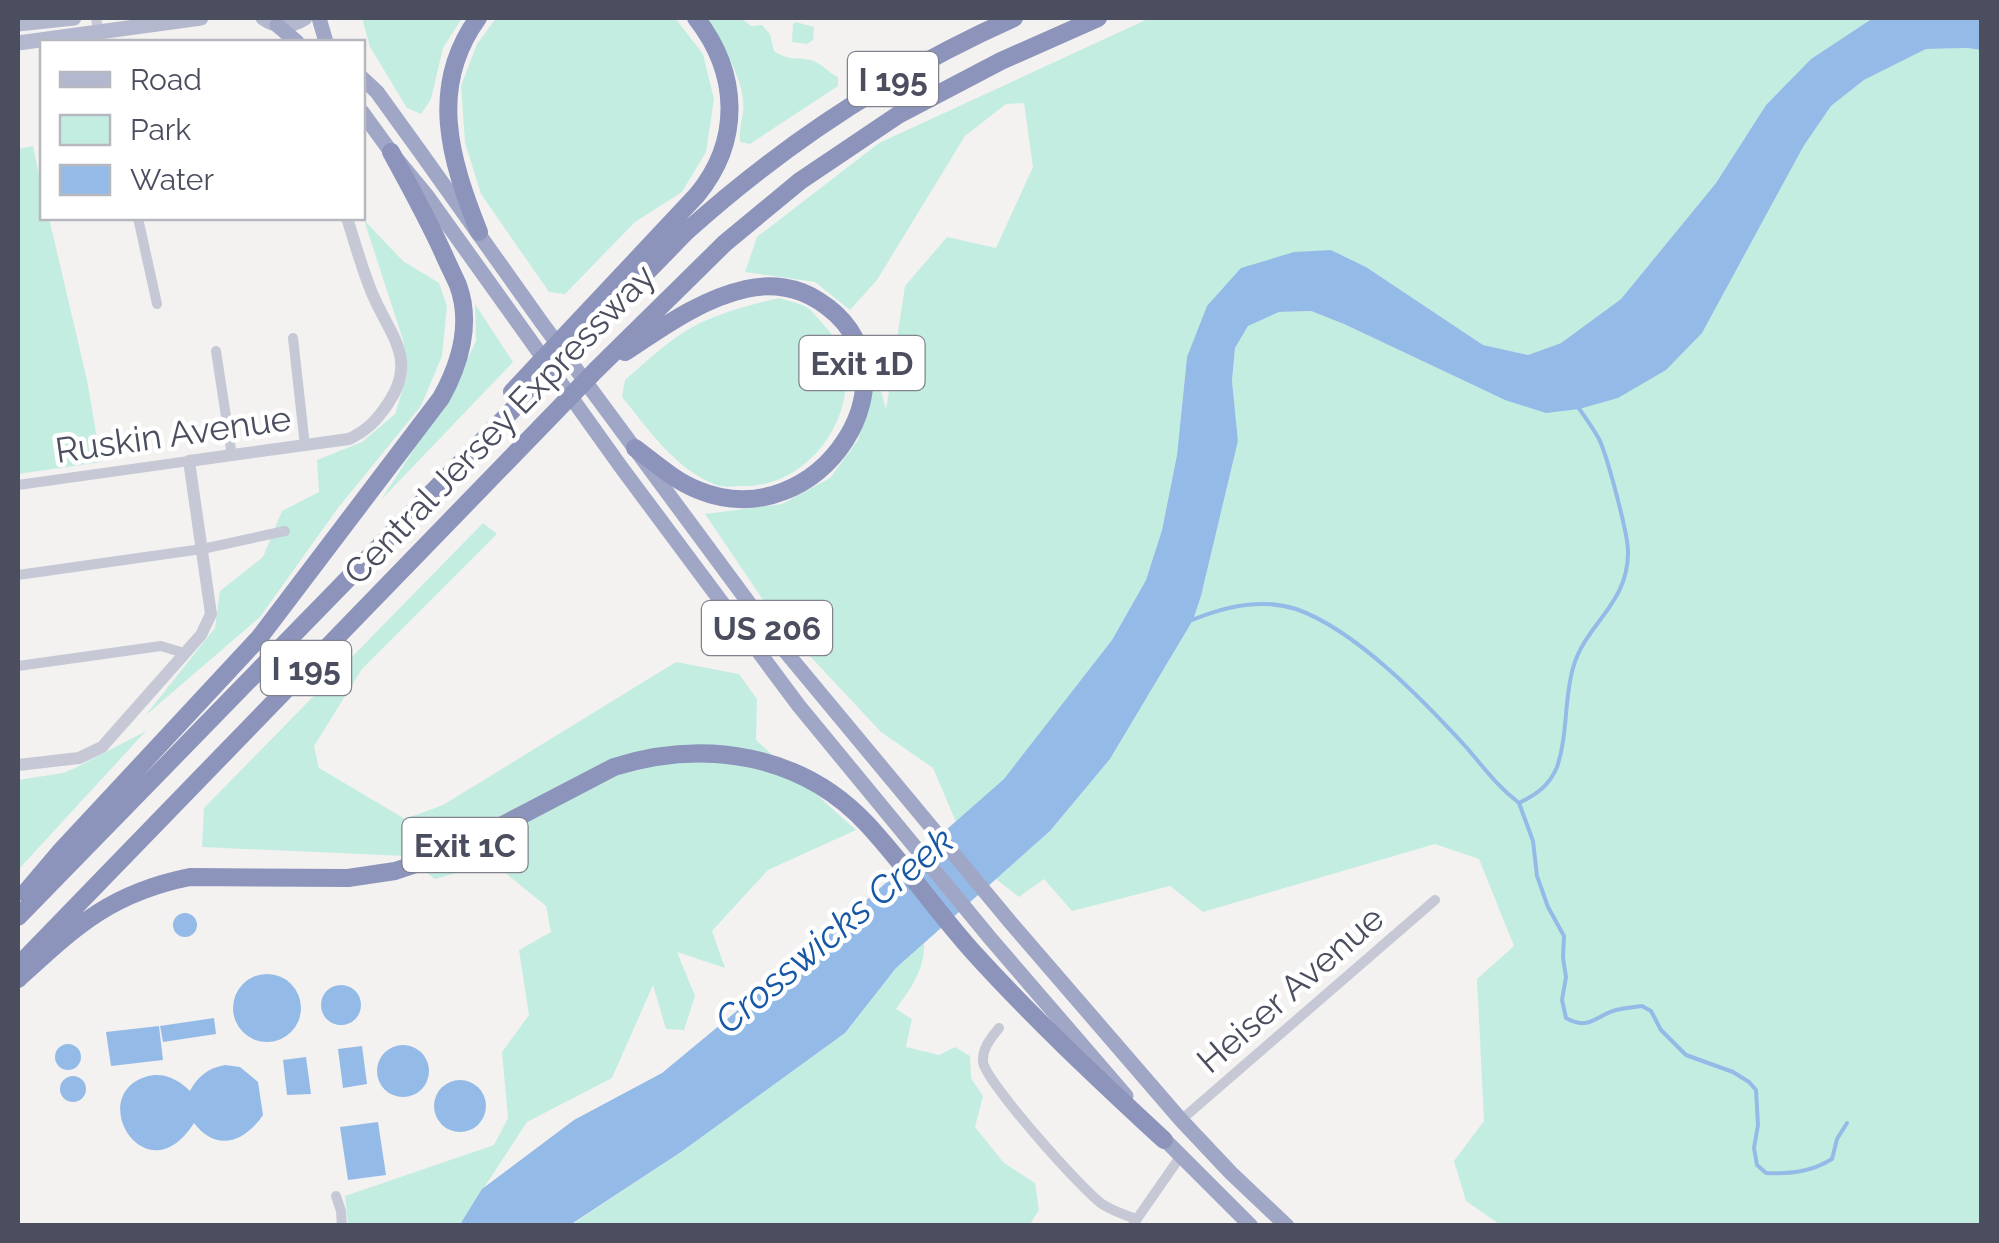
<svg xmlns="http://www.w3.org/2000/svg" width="1999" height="1243" viewBox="0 0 1999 1243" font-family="Raleway,sans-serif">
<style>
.green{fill:#c4ede1}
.water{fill:#94bbe7}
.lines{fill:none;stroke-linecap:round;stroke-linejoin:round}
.stream{stroke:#94bbe7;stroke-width:4}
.minor{stroke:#c6c9d5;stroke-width:10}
.tertiary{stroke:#c6c9d5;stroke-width:12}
.primary{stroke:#b3b8ce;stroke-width:15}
.trunk{stroke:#a0a6c5;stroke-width:15}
.motorway{stroke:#8d94bc;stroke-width:18}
.labels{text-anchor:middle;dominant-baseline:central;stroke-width:9;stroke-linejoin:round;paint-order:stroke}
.shield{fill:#fff;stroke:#80838e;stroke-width:2.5}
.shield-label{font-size:32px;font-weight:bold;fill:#4a4e5e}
.street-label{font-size:35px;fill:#4a4e5e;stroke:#fff}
.water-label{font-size:38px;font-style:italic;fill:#1658a5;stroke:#fff}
</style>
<rect width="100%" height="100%" fill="#f3f2f1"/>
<path class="green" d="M 362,18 L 462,18 L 443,48 L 431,99 L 421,114 L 407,108 L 370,47 Z
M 496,18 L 675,18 L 703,54 L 714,99 L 706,152 L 682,192 L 635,222 L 565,294 L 549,292 L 481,194 L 465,143 L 461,86 L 477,44 Z
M 707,18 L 741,18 L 751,26 L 762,25 L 770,34 L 774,51 C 791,63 801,55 816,62 C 824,66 829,73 838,77 L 838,86 L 750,144 L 740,142 C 738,127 745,115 743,101 C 742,76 719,39 707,18 Z
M 1150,18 L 1873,18 L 1811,59 L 1766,105 L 1716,183 L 1621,299 L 1561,343 L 1528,355 L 1483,345 L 1366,267 L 1331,250 L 1187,357 L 1177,455 L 1162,530 L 1146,580 L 1112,640 L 1004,780 L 956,822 L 933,768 L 881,732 L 778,622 L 705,514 L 782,504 L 830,478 L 858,440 L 870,394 L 871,352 L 886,410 L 905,286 L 947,237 L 996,248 L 1033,167 L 1024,103 L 1006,104 L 965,136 L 877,280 L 850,310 L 815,282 L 745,272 L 757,237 L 879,143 Z
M 796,22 L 814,27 L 813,40 L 807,44 L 792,42 L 793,24 Z
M 1967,48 L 1981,50 L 1981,1225 L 1502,1226 L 1466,1201 L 1454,1161 L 1484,1121 L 1477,979 L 1514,946 L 1479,859 L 1435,844 L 1203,912 L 1170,886 L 1072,911 L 1044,879 L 1019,897 L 996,879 L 1050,831 L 1110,759 L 1193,620 L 1201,596 L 1238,441 L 1232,381 L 1235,348 L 1248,326 L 1279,312 L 1311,311 L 1344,324 L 1505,400 L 1803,147 L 1831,106 L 1864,80 L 1926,49 Z
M 33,146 L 42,189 L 42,218 L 49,218 L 87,380 L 101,462 L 18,474 L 18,149 Z
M 364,220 L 403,261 L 439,283 L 447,306 L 442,356 L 421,406 L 338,508 L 260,617 L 145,716 L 215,628 L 220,591 L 263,557 L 282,511 L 319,492 L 317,460 L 362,442 L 395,414 L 407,376 L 403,340 Z
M 779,298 C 788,301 800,303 808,308 C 814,312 819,320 824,325 C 879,383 822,486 746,486 C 737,486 725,488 716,485 C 675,469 649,430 622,397 L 625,380 C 648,360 674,335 702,322 C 727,311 753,304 779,298 Z
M 475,304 L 513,362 L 381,500 L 453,389 L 476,341 Z
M 483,523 L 497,534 L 362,669 L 314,746 L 319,768 L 405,819 L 443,805 L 676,662 L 739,674 L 757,699 L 756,740 L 856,830 L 768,870 L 712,931 L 725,968 L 677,952 L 695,996 L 684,1030 L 666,1029 L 653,985 L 612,1078 L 527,1122 L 459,1226 L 348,1225 L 345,1196 L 494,1145 L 508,1118 L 502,1052 L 529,1015 L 519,950 L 551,932 L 546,906 L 493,863 L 435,879 L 405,856 L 202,847 L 204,808 Z
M 146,731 L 18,870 L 18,780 L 63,773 L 75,768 Z
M 924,943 C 925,969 911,989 896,1009 L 912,1019 L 906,1047 L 939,1055 L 955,1047 L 970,1056 L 971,1078 L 983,1096 L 975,1127 L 1004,1163 L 1035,1183 L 1039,1210 L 1029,1226 L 570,1226 L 681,1152 L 845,1033 L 896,968 Z"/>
<path class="water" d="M 1873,18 L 1981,18 L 1981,50 L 1967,48 L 1926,49 L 1864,80 L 1831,106 L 1803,147 L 1702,333 L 1666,370 L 1618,398 L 1579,409 L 1546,413 L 1505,400 L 1344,324 L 1311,311 L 1279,312 L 1248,326 L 1235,348 L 1232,381 L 1238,441 L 1201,596 L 1193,620 L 1110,759 L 1050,831 L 896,968 L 845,1033 L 681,1152 L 570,1225 L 459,1226 L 482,1189 L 574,1120 L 662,1073 L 796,962 L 1004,779 L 1112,640 L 1146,580 L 1162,530 L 1177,455 L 1187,357 L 1207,306 L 1241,268 L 1294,252 L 1331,250 L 1366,267 L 1483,345 L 1528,355 L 1561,343 L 1621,299 L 1716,183 L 1766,105 L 1811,59 Z
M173 925a12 12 0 1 1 24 0a12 12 0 1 1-24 0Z
M233 1008a34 34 0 1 1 68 0a34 34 0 1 1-68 0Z
M321 1005a20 20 0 1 1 40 0a20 20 0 1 1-40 0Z
M 214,1018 L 216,1034 L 163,1042 L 160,1026 Z
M 159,1026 L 163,1060 L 111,1066 L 106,1032 Z
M55 1057a13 13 0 1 1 26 0a13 13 0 1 1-26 0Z
M377 1071a26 26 0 1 1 52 0a26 26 0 1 1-52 0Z
M 362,1046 L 367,1084 L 343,1088 L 338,1049 Z
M 306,1057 L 311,1094 L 287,1095 L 283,1060 Z
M 225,1065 L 240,1067 L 258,1082 L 263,1115 C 244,1143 216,1152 194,1123 C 146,1199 83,1094 148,1076 C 165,1072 179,1080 190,1091 C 197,1077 208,1068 225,1065 Z
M60 1089a13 13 0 1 1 26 0a13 13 0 1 1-26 0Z
M434 1106a26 26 0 1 1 52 0a26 26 0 1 1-52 0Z
M 378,1122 L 386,1175 L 348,1180 L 340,1127 Z"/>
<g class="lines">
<path class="stream" d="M 1192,620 C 1223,607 1262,598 1296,609 C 1356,630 1424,701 1467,748 C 1484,768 1498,787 1519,803
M 1519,803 L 1533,841 L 1537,876 L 1548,907 L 1564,936 L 1563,958 L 1566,977 L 1562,1000 L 1566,1018 C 1589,1031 1595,1016 1616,1010 C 1624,1008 1634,1007 1642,1006 L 1651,1011 L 1661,1030 L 1686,1055 L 1733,1072 L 1749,1082 L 1756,1090 L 1758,1125 L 1754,1148 L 1757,1165 L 1766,1173 C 1791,1174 1811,1172 1832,1159 L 1837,1139 L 1847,1123
M 1519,803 C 1537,794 1549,786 1557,767 C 1568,735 1564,699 1573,668 C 1585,624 1629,604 1628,551 C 1628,534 1607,455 1599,439 C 1593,428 1585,417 1578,407"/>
<path class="minor" d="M 96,18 L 100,42
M 138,218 L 157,304
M 293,338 L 305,446
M 216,351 L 232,456
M 18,485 L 189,461
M 18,575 L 202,549 L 285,531
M 18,666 L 161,646 L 184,653
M 999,1028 C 991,1038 982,1048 983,1062 C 986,1082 1081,1189 1102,1204 C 1113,1211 1124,1215 1137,1219
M 1181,1120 L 1435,900
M 336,1196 L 341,1211 L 342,1226
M 1132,1226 L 1180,1157"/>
<path class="tertiary" d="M 18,765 L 79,758 L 102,747 L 201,635 L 211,614 L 189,461 L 349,439 C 368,430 378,419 389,402 C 418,359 389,334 372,293 C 362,269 355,243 347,218"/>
<path class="primary" d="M 263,18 C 277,28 291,27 305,18
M 18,24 L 74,18
M 18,43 L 201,18"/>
<path class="trunk" d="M 319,18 L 326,42
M 277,25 L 297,42
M 362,78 L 377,92 L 421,153 L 542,323 L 780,645 L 1011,923 L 1181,1120 L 1231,1173 L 1287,1226
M 362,112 L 391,152 L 428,197 L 621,467 L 799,706 L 990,938 L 1126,1096
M 1157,1132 L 1251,1226"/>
<path class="motorway" d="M 478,18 C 428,87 450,159 479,232
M 625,352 C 663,327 701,299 746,289 C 771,283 798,287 819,301 C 929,371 819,540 698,490 C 675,481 655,463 635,448
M 512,392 L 697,195 C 742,140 739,73 696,18
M 25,893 L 59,853 L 259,638 L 441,398 C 460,364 472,323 458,285 C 454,276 449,266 445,257 C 429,221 410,187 391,152
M 18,917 L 687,231 C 785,143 893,72 1014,18
M 18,966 L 595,371 L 725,243 L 800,181 L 898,115 L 1001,61 L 1098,18
M 18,979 C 75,927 110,893 190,877 L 348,878 L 395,871 L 449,853 L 614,767 C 703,739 801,753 867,824 C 905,865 937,912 974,953 C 1034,1019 1099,1080 1164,1140"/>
</g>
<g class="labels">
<g class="shield">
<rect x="848" y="52" width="90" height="54" rx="8"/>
<rect x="799.5" y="336" width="125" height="54" rx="8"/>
<rect x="702" y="601" width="130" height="54" rx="8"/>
<rect x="261" y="641" width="90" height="54" rx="8"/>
<rect x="402.5" y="818" width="125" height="54" rx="8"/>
</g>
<g class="shield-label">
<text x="893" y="79">I 195</text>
<text x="862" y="363">Exit 1D</text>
<text x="767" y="628">US 206</text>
<text x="306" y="668">I 195</text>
<text x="465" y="845">Exit 1C</text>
</g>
<g class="street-label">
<text transform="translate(499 424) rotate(-46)">Central Jersey Expressway</text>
<text transform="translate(173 434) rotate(-8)">Ruskin Avenue</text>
<text transform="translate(1290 989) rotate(-41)">Heiser Avenue</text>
</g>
<g class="water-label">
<text transform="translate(834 930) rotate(-40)">Crosswicks Creek</text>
</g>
</g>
<rect width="1999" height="1243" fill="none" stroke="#4a4e5e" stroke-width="40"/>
<rect x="40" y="40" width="325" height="180" fill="#ffffff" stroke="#b7b8bf" stroke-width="2.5"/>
<rect x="60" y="72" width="50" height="15" fill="#b3b8ce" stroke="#b7b8bf" stroke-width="2.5"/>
<text x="130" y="90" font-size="30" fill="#4a4e5e">Road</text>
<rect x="60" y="115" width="50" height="30" fill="#c4ede1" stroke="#b7b8bf" stroke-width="2.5"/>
<text x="130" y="140" font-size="30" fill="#4a4e5e">Park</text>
<rect x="60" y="165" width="50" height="30" fill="#94bbe7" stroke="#b7b8bf" stroke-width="2.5"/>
<text x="130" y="190" font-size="30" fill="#4a4e5e">Water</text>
</svg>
